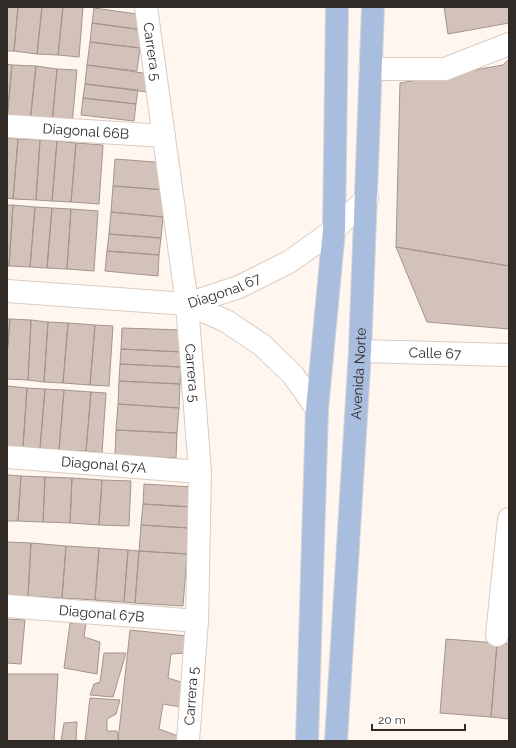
<svg xmlns="http://www.w3.org/2000/svg" width="516" height="748" viewBox="0 0 516 748" font-family="Raleway,sans-serif">
<style>
.building{fill:#d2c2ba;stroke:#a3948c}
.lines{fill:none;stroke-linecap:round;stroke-linejoin:round}
.street-casing{stroke:#daccc1;stroke-width:24}
.primary-casing{stroke:#d6d5d4;stroke-width:24}
.street{stroke:#fff;stroke-width:22}
.primary{stroke:#a9bedf;stroke-width:22}
.labels{text-anchor:middle;dominant-baseline:central;stroke-width:3;stroke-linejoin:round;paint-order:stroke}
.street-label{font-size:14px;fill:#312b27;stroke:#fff}
</style>
<rect width="100%" height="100%" fill="#fff6ef"/>
<path class="building" d="M 7,7 L 18,7 L 14,51 L 7,51 Z
M 18,7 L 42,7 L 37,54 L 14,51 Z
M 42,7 L 63,7 L 58,55 L 37,54 Z
M 63,7 L 83,7 L 79,57 L 58,55 Z
M 444,7 L 509,7 L 509,23 L 448,34 Z
M 94,8 L 137,14 L 143,30 L 92,23 Z
M 92,23 L 143,30 L 146,47 L 140,48 L 90,42 Z
M 90,42 L 140,48 L 137,71 L 87,65 Z
M 509,59 L 509,266 L 396,247 L 400,83 L 503,65 Z
M 7,64 L 12,65 L 7,118 Z
M 12,65 L 36,66 L 30,122 L 7,120 Z
M 87,65 L 150,74 L 155,93 L 85,84 Z
M 36,66 L 57,69 L 52,124 L 30,122 Z
M 57,69 L 77,70 L 72,125 L 52,124 Z
M 85,84 L 138,90 L 136,104 L 83,98 Z
M 83,98 L 136,104 L 134,121 L 81,115 Z
M 7,138 L 18,139 L 13,199 L 7,198 Z
M 18,139 L 40,140 L 36,200 L 13,199 Z
M 40,140 L 57,141 L 52,201 L 36,200 Z
M 57,141 L 76,143 L 71,202 L 52,201 Z
M 76,143 L 103,145 L 99,204 L 71,202 Z
M 115,159 L 168,163 L 166,190 L 113,186 Z
M 113,186 L 166,190 L 163,217 L 111,212 Z
M 7,205 L 13,205 L 9,266 L 7,266 Z
M 13,205 L 35,207 L 30,267 L 9,266 Z
M 35,207 L 52,208 L 47,268 L 30,267 Z
M 52,208 L 71,209 L 67,269 L 47,268 Z
M 71,209 L 98,211 L 94,271 L 67,269 Z
M 111,212 L 163,217 L 161,238 L 109,234 Z
M 109,234 L 161,238 L 159,255 L 107,251 Z
M 396,247 L 509,266 L 509,329 L 427,322 Z
M 107,251 L 159,255 L 158,276 L 105,271 Z
M 7,319 L 10,319 L 7,356 Z
M 10,319 L 31,320 L 28,380 L 7,379 L 7,356 Z
M 31,320 L 48,322 L 44,382 L 28,380 Z
M 48,322 L 68,323 L 63,383 L 44,382 Z
M 68,323 L 95,325 L 90,385 L 63,383 Z
M 95,325 L 113,326 L 109,386 L 90,385 Z
M 122,328 L 183,330 L 182,352 L 121,349 Z
M 121,349 L 182,352 L 181,367 L 120,364 Z
M 120,364 L 181,367 L 180,384 L 119,381 Z
M 119,381 L 180,384 L 179,408 L 118,404 Z
M 7,386 L 27,388 L 23,447 L 7,446 Z
M 27,388 L 45,389 L 40,448 L 23,447 Z
M 45,389 L 64,390 L 59,450 L 40,448 Z
M 64,390 L 91,392 L 86,451 L 59,450 Z
M 91,392 L 106,393 L 102,453 L 86,451 Z
M 118,404 L 179,408 L 177,433 L 116,430 Z
M 116,430 L 177,433 L 176,458 L 115,455 Z
M 7,475 L 21,476 L 18,521 L 7,521 Z
M 21,476 L 45,477 L 43,522 L 18,521 Z
M 45,477 L 72,478 L 70,523 L 43,522 Z
M 72,478 L 102,480 L 99,525 L 70,523 Z
M 102,480 L 131,481 L 129,526 L 99,525 Z
M 144,484 L 192,487 L 191,507 L 143,504 Z
M 143,504 L 191,507 L 189,528 L 141,525 Z
M 141,525 L 189,528 L 187,554 L 139,551 Z
M 7,542 L 31,543 L 28,596 L 7,595 Z
M 31,543 L 66,546 L 62,598 L 28,596 Z
M 66,546 L 99,548 L 95,600 L 62,598 Z
M 99,548 L 128,550 L 124,602 L 95,600 Z
M 128,550 L 139,551 L 135,603 L 124,602 Z
M 139,551 L 187,554 L 183,606 L 135,603 Z
M 7,619 L 25,620 L 21,664 L 7,663 Z
M 70,623 L 86,623 L 84,637 L 100,642 L 97,674 L 64,668 Z
M 130,630 L 187,636 L 185,653 L 171,654 L 168,678 L 184,683 L 181,707 L 163,704 L 159,729 L 181,737 L 180,741 L 118,741 Z
M 446,639 L 497,643 L 491,717 L 440,713 Z
M 497,643 L 509,644 L 509,719 L 491,717 Z
M 104,653 L 126,653 L 113,697 L 90,695 L 94,684 L 100,682 Z
M 7,674 L 58,674 L 54,741 L 7,741 Z
M 90,698 L 120,700 L 116,714 L 107,719 L 107,731 L 117,731 L 119,741 L 85,741 Z
M 77,722 L 76,741 L 61,741 L 64,723 Z"/>
<g class="lines">
<defs>
<g id="street">
<path id="s1" d="M 146,7 L 187,304 L 200,472 L 197,621 L 188,741"/>
<path d="M 370,69 L 445,69 L 509,44"/>
<path id="s2" d="M 7,126 L 164,136"/>
<path id="s3" d="M 7,291 L 187,304 L 239,287 L 289,262 L 334,230 L 367,198"/>
<path d="M 187,304 L 226,321 L 262,345 L 293,375 L 317,409"/>
<path id="s4" d="M 360,351 L 509,355"/>
<path id="s5" d="M 7,457 L 200,472"/>
<path id="s6" d="M 7,606 L 197,621"/>
<path d="M 497,635 L 509,519"/>
</g>
<g id="primary">
<path d="M 307,741 L 317,409 L 334,230 L 337,7"/>
<path id="s7" d="M 336,741 L 360,351 L 373,7"/>
</g>
</defs>
<use href="#street" class="street-casing"/>
<use href="#primary" class="primary-casing"/>
<use href="#street" class="street"/>
<use href="#primary" class="primary"/>
</g>
<g class="labels">
<g class="street-label">
<text stroke="none"><textPath href="#s1" startOffset="45">Carrera 5</textPath></text>
<text stroke="none"><textPath href="#s2" startOffset="79">Diagonal 66B</textPath></text>
<text stroke="none"><textPath href="#s3" startOffset="220">Diagonal 67</textPath></text>
<text stroke="none"><textPath href="#s4" startOffset="75">Calle 67</textPath></text>
<text stroke="none"><textPath href="#s1" startOffset="369">Carrera 5</textPath></text>
<text stroke="none"><textPath href="#s7" startOffset="368">Avenida Norte</textPath></text>
<text stroke="none"><textPath href="#s5" startOffset="97">Diagonal 67A</textPath></text>
<text stroke="none"><textPath href="#s6" startOffset="95">Diagonal 67B</textPath></text>
<text transform="translate(191 696) rotate(-86)">Carrera 5</text>
</g>
</g>
<rect width="516" height="748" fill="none" stroke="#312b27" stroke-width="16"/>
<path d="M372 724v6h93v-6" fill="none" stroke="#312b27" stroke-width="2"/>
<text x="378" y="724" font-size="12" fill="#312b27" stroke="#ffffff" stroke-width="3" paint-order="stroke">20 m</text>
</svg>
